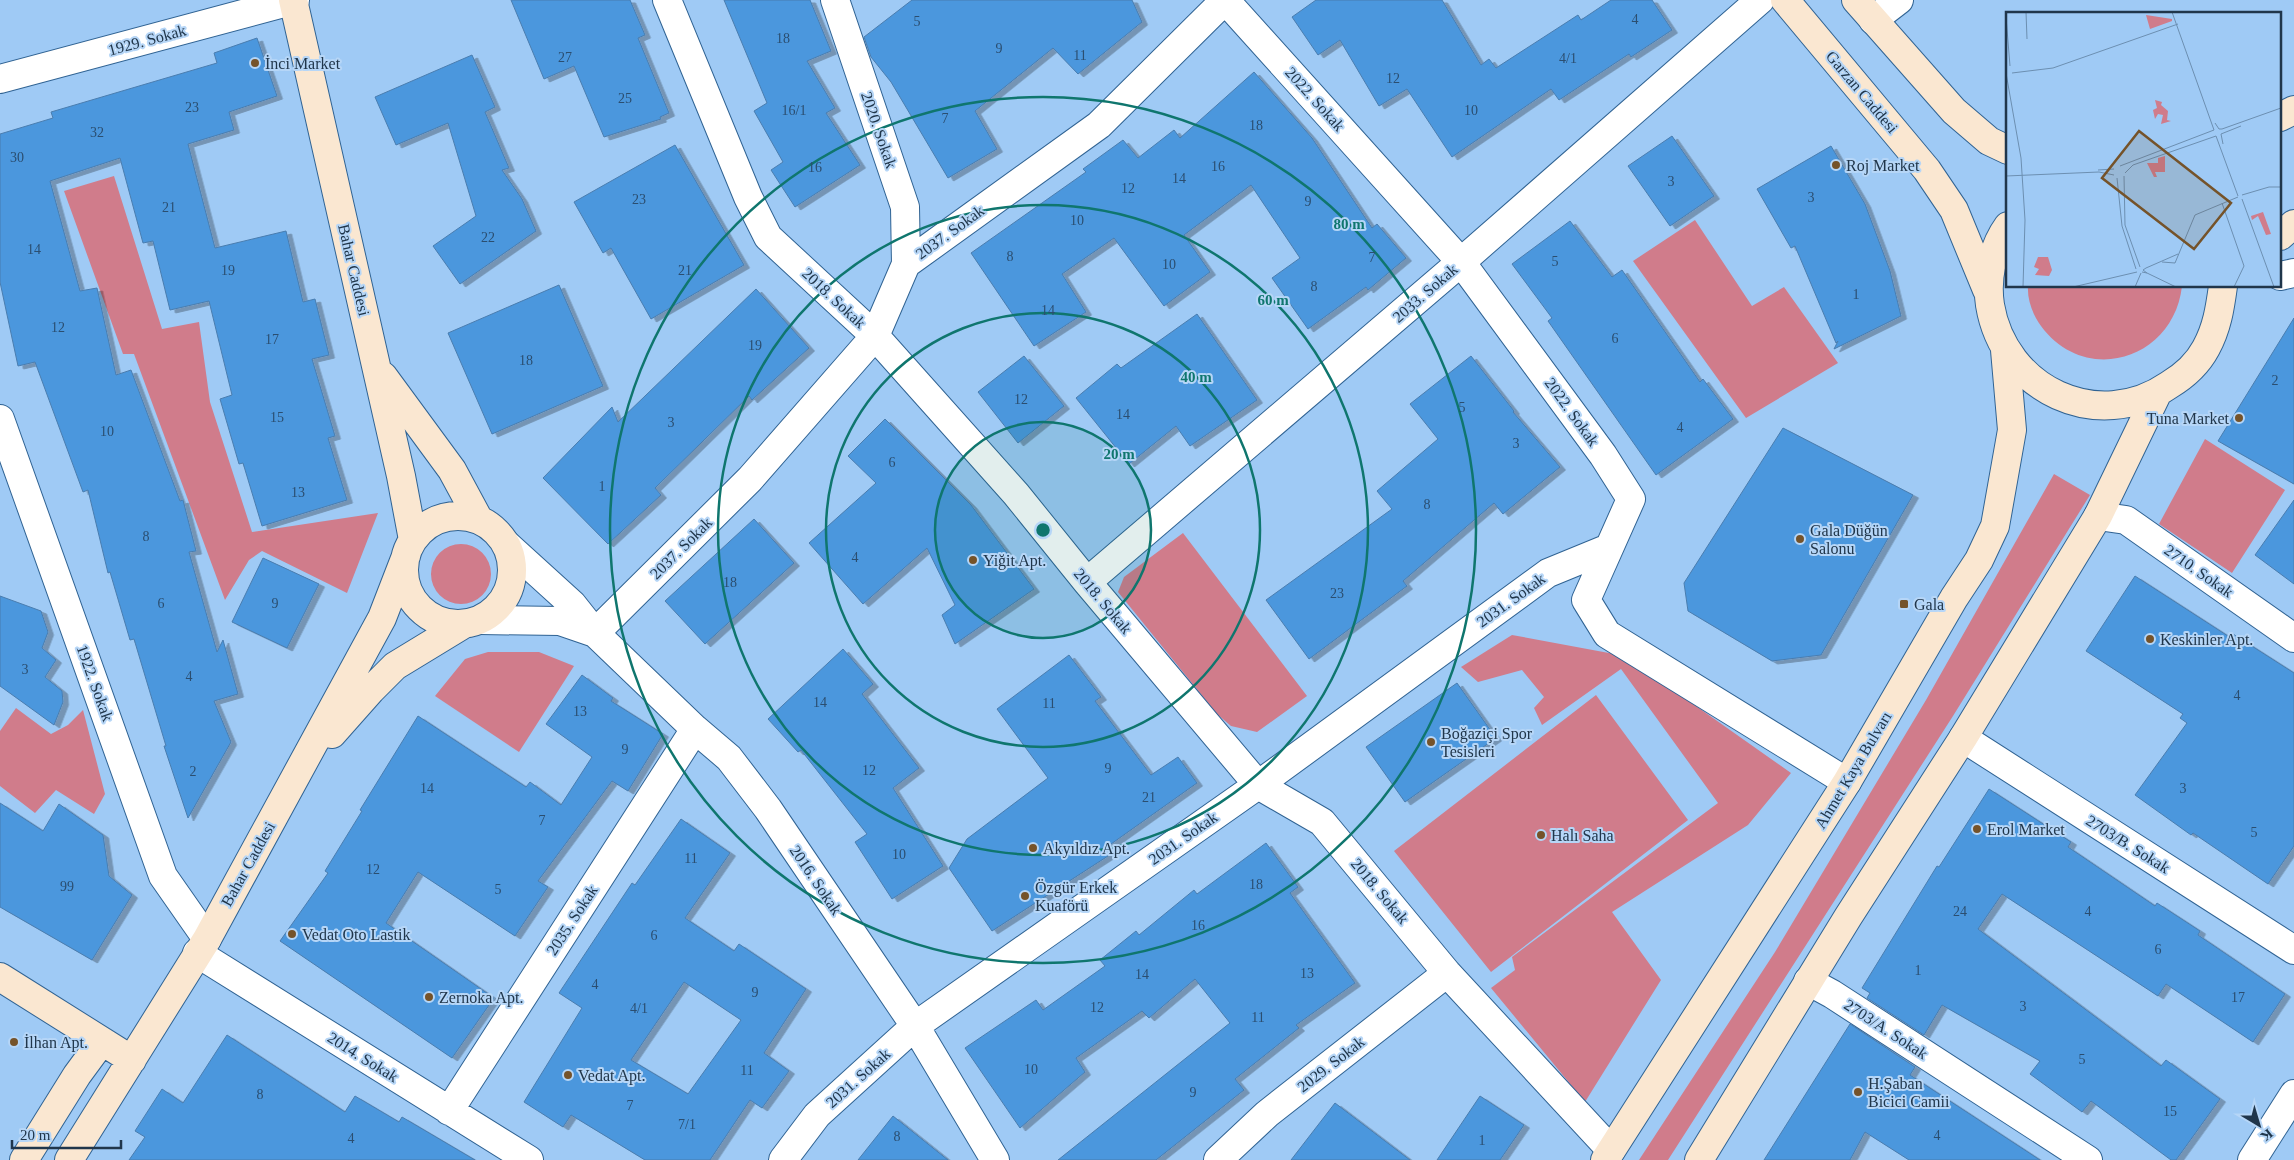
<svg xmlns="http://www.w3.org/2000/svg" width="2294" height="1160" viewBox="0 0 2294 1160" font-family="Georgia,serif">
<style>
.green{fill:#d07c8b}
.building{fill:#4b97dd;stroke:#4a7daf;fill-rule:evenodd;filter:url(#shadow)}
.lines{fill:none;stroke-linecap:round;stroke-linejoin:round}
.street-casing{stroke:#306393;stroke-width:30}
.secondary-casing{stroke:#306393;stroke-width:30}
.street{stroke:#fff;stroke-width:28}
.secondary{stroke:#fae7d1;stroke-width:28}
.ring{fill:none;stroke:#0f766e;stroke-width:2.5}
.poi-dot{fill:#75532a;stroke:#b6d6f7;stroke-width:2}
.labels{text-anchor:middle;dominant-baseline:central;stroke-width:4;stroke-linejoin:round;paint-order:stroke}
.number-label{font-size:14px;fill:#2b4e70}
.street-label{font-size:16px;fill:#20364b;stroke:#b6d6f7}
.poi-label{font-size:16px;fill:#20364b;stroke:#b6d6f7;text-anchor:start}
.inset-road{fill:none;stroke:#6c8fb1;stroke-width:1}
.view{fill:#75532a;fill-opacity:0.15;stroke:#75532a;stroke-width:2.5}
.inset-edge{fill:none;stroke:#20364b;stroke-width:2.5}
.centre{fill:#0f766e;stroke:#b6d6f7;stroke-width:2.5}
.ring-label{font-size:15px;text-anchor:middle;font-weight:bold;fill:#0f766e;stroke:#b6d6f7;stroke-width:4;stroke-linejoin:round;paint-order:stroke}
</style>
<defs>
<filter id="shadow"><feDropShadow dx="5.5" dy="3" stdDeviation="0" flood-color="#0004"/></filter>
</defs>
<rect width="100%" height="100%" fill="#9fcaf5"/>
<path class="green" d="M 114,176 L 162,329 L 199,322 L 210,402 L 252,532 L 378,513 L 347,593 L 262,551 L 249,560 L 225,600 L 134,354 L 123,354 L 64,191 Z
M 1695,220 L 1752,306 L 1784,287 L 1838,363 L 1746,418 L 1633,261 Z
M 2028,286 L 2182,286 C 2174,359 2086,387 2041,326 C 2033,315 2027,300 2028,286 Z
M 2205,439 L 2285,490 L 2232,573 L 2159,524 Z
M 2054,474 L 2090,495 L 1953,716 L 1668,1160 L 1639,1160 L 1775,952 L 1926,700 Z
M 1183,533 L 1307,696 L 1257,732 L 1231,726 L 1217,714 L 1118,592 L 1124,577 Z
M431 574a30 30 0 1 1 60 0a30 30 0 1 1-60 0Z
M 1512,635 L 1625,656 L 1791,773 L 1748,825 L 1612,912 L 1661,980 L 1585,1102 L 1491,988 L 1515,970 L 1512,957 L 1718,803 L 1621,669 L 1542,725 L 1534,708 L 1544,697 L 1522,670 L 1478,682 L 1461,667 Z
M 488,652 L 539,652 L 574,666 L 519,752 L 435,696 L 465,659 Z
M 1596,695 L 1688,820 L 1491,972 L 1394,851 Z
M 16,708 L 51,734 L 68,725 L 83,710 L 105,794 L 94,814 L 56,790 L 35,813 L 0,786 L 0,731 Z"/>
<path class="building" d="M 511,0 L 630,0 L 645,35 L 638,38 L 669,113 L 660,117 L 661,119 L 604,137 L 574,66 L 544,79 Z
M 724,0 L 810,0 L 831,51 L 807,61 L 835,108 L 826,113 L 860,165 L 795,207 L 771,170 L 783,162 L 754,111 L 767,103 Z
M 912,0 L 1132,0 L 1142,22 L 1078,74 L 1053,48 L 975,111 L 997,149 L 948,178 L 891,82 L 871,57 L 864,37 Z
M 1316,0 L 1442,0 L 1481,65 L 1489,59 L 1496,68 L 1578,15 L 1581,20 L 1611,0 L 1652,0 L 1672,30 L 1631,57 L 1629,54 L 1559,100 L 1551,89 L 1452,157 L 1407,89 L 1379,106 L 1340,40 L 1318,55 L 1292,17 Z
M 257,38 L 277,96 L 229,112 L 234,130 L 188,144 L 215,248 L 286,231 L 303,302 L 315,299 L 329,355 L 312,359 L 335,436 L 328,438 L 347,500 L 262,526 L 243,463 L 239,464 L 220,399 L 232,395 L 209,301 L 170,310 L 153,241 L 143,243 L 120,158 L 50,181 L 80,291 L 97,288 L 116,375 L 131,370 L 180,501 L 183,500 L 196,551 L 189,552 L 217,652 L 223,640 L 238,694 L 214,701 L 231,742 L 188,818 L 164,746 L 166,746 L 134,639 L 130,640 L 110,572 L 108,573 L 88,490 L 83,492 L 35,362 L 18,366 L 0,282 L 0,134 L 53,118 L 51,112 L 217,63 L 214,53 Z
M 472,55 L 495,107 L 485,112 L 509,168 L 502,170 L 522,199 L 536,231 L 460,284 L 433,246 L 476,216 L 448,123 L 396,145 L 375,97 Z
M 1254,72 L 1312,138 L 1372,228 L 1377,224 L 1406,258 L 1368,290 L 1366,287 L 1308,329 L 1272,278 L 1300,258 L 1251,185 L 1184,235 L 1210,272 L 1164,306 L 1114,238 L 1062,274 L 1086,312 L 1034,346 L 971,253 L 1086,172 L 1083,169 L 1123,140 L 1138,158 L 1174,130 L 1180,138 Z
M 1672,136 L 1714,196 L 1670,226 L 1628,166 Z
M 675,145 L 744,265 L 651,319 L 611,248 L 603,253 L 574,202 Z
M 1831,146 L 1865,204 L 1890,271 L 1901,316 L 1834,349 L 1838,341 L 1836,343 L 1795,246 L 1791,248 L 1757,189 Z
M 1570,221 L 1612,277 L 1622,270 L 1700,382 L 1703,379 L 1733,419 L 1656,475 L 1548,321 L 1552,318 L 1512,264 Z
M 559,285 L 603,386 L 492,434 L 448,333 Z
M 756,289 L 809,348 L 752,400 L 749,396 L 655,488 L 661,495 L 608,544 L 543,478 L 612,407 L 618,422 Z
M 1197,314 L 1257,400 L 1190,446 L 1176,426 L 1129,464 L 1076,398 L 1117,364 L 1121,368 Z
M 2294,318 L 2294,484 L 2218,441 Z
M 1024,356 L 1064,406 L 1018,443 L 978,392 Z
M 1471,356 L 1514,411 L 1513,412 L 1560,467 L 1503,514 L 1494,503 L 1403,581 L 1407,586 L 1309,659 L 1266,600 L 1392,509 L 1377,491 L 1438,439 L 1410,404 Z
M 885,419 L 971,505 L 1034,589 L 955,644 L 942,615 L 955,605 L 927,548 L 863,604 L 809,543 L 876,483 L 848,456 Z
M 1783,428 L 1913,495 L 1821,655 L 1772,661 L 1688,611 L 1684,583 Z
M 2294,500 L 2294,584 L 2255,555 Z
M 754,519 L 794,563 L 705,644 L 665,601 Z
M 263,558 L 319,584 L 287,648 L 232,622 Z
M 2135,576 L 2231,638 L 2233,634 L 2294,673 L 2294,846 L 2268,884 L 2193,833 L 2191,835 L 2135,795 L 2187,723 L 2180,718 L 2183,714 L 2086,651 Z
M 0,596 L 41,611 L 48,632 L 42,648 L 56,660 L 45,677 L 62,691 L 63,702 L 54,725 L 0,686 Z
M 843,649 L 873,684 L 862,694 L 919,768 L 893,788 L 943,866 L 892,899 L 855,842 L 867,834 L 801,750 L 798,752 L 768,719 Z
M 1069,655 L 1101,697 L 1095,701 L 1151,775 L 1178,757 L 1197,783 L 1104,849 L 1108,856 L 992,931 L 949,868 L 967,839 L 1048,778 L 997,709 Z
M 582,675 L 613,698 L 611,701 L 663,734 L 628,791 L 612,781 L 538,881 L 548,887 L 515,936 L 418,872 L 386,923 L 494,998 L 452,1058 L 280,941 L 328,873 L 325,871 L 362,811 L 360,810 L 418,716 L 526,787 L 530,782 L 561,805 L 592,757 L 546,724 Z
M 1457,683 L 1496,738 L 1405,802 L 1366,747 Z
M 1989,789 L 2071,842 L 2068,847 L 2155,906 L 2157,903 L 2200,931 L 2198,935 L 2285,994 L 2253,1042 L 2166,984 L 2158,996 L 2002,894 L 1978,929 L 2161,1066 L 2166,1060 L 2220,1099 L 2176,1160 L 2171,1160 L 2091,1101 L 2082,1112 L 2030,1074 L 2040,1061 L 1942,1005 L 1924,1035 L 1867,998 L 1870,993 L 1862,988 L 1937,866 L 1939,867 Z
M 0,803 L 43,831 L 59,804 L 103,835 L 109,876 L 132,895 L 92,960 L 0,907 Z
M 681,819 L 730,853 L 685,918 L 734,951 L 739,944 L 806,989 L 764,1053 L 789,1071 L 762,1108 L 750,1100 L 710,1160 L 645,1160 L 571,1115 L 563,1127 L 524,1102 L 582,1008 L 559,993 L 632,883 L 635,885 ZM 684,982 L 741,1020 L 688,1094 L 631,1060 Z
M 1266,843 L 1298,887 L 1290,893 L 1355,983 L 1296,1025 L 1299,1028 L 1235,1079 L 1244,1090 L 1156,1160 L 1058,1160 L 1230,1023 L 1195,979 L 1149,1018 L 1142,1011 L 1076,1058 L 1085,1072 L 1020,1128 L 965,1048 L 1036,1000 L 1043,1010 L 1105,966 L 1100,960 L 1136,931 L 1139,935 L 1194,890 L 1197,894 Z
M 1850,1024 L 1915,1067 L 1910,1075 L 2040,1160 L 1909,1160 L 1865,1132 L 1850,1160 L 1764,1160 Z
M 227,1035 L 345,1112 L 355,1096 L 399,1122 L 402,1117 L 475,1160 L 129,1160 L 145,1137 L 135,1131 L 162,1089 L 183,1103 Z
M 1480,1096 L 1524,1125 L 1500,1160 L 1437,1160 Z
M 1335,1103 L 1410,1160 L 1291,1160 Z
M 893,1116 L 948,1160 L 858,1160 Z"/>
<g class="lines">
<defs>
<path id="street" d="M 667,0 L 748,197 L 768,237 L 875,336 L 1016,494 L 1087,582 L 1258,785 L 1322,822 L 1447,973 L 1611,1150
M 835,0 L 905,207 L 906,264
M 1225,0 L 1461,262 L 1603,455 L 1631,499 L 1586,600 L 1607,634 L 1847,782
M 1873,20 L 1899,0
M 0,79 L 295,0
M 2280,276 L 2294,273
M 0,419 L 163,876 L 207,939
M 2098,516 L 2126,520 L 2294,638
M 1087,582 L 1461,262 L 1760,0
M 480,620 L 560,621 L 595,633 L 572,604 L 506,544
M 1963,738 L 2294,950
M 197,953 L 529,1160
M 1808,981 L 1832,994 L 2088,1160
M 449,1111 L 695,729
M 783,1160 L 817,1115 L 915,1026 L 1258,785 L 1548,573 L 1609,548
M 995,1160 L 915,1026 L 768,809 L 729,758 L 695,729 L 595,633 L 750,479 L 875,336 L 906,264 L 1099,125 L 1225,0
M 1218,1160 L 1267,1114 L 1447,973
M 2252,1160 L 2294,1094"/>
<path id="secondary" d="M 293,0 L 401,476 L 413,540
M 1785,0 L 1927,170 L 1954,210 L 1987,290
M 1856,0 L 1954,111 L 1989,141 L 2008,150
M 2280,117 L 2294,110
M 2008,226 C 1992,248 1986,279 1990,305 C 2004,390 2098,434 2169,385 C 2184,376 2198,363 2206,348 C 2217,328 2220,308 2223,286
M 2280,236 L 2294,224
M 383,376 L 452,470 L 479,520
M404 570a54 54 0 1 1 108 0a54 54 0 1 1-108 0Z
M 332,734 L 371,690 L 395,666 L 464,624
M 0,977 L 132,1060
M 24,1160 L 77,1075 L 102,1041
M 69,1160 L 207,939 L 382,618 L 406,556
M 1605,1160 L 1847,782 L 1954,598 L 1979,560 L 1995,526 L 2012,430 L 2005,350
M 1699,1160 L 1848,917 L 1963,738 L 2098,516 L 2157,394"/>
</defs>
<use href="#street" class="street-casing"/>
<use href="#secondary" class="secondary-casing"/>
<use href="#street" class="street"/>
<use href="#secondary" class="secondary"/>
</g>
<circle cx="1043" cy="530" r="108" fill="#0f766e" fill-opacity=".12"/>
<g class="ring">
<circle cx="1043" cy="530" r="108"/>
<circle cx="1043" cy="530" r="217"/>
<circle cx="1043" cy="530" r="325"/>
<circle cx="1043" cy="530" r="433"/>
</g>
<g class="poi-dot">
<circle cx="255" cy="63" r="5"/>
<circle cx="1836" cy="165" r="5"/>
<circle cx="2239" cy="418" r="5"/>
<circle cx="1800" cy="539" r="5"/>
<circle cx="973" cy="560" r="5"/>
<rect x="1899" y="599" width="10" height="10" rx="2.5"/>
<circle cx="2150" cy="639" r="5"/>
<circle cx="1431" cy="742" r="5"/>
<circle cx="1977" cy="829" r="5"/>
<circle cx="1541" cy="835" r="5"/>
<circle cx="1033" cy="848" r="5"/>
<circle cx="1025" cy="896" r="5"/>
<circle cx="292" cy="934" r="5"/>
<circle cx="429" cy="997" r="5"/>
<circle cx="14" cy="1042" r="5"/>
<circle cx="568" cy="1075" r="5"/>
<circle cx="1858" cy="1092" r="5"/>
</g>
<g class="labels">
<g class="number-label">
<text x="1635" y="19">4</text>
<text x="917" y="21">5</text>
<text x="783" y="38">18</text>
<text x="999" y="48">9</text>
<text x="1080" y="55">11</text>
<text x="565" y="57">27</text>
<text x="1568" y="58">4/1</text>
<text x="1393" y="78">12</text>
<text x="625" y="98">25</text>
<text x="192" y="107">23</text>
<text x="794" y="110">16/1</text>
<text x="1471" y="110">10</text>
<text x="945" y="118">7</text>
<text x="1256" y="125">18</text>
<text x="97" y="132">32</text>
<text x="17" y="157">30</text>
<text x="1218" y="166">16</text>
<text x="815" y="167">16</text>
<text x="1179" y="178">14</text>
<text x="1671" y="181">3</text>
<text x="1128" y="188">12</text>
<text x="1811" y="197">3</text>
<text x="639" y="199">23</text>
<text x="1308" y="201">9</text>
<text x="169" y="207">21</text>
<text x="1077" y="220">10</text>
<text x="488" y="237">22</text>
<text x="34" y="249">14</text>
<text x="1010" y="256">8</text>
<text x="1372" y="257">7</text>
<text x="1555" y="261">5</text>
<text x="1169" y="264">10</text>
<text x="228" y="270">19</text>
<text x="685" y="270">21</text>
<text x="1314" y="286">8</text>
<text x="1856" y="294">1</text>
<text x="1048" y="310">14</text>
<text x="58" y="327">12</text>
<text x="1615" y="338">6</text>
<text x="272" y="339">17</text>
<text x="755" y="345">19</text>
<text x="526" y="360">18</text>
<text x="2275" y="380">2</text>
<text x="1021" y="399">12</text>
<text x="1462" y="407">5</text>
<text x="1123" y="414">14</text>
<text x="277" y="417">15</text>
<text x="671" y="422">3</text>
<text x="1680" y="427">4</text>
<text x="107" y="431">10</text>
<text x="1516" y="443">3</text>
<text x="892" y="462">6</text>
<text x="602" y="486">1</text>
<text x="298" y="492">13</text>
<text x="1427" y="504">8</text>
<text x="146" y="536">8</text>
<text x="855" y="557">4</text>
<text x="730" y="582">18</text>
<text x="1337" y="593">23</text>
<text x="161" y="603">6</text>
<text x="275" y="603">9</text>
<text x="25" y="669">3</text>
<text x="189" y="676">4</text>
<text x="2237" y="695">4</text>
<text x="820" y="702">14</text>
<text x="1049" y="703">11</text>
<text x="580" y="711">13</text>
<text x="625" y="749">9</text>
<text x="1108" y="768">9</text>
<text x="869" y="770">12</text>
<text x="193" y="771">2</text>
<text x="427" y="788">14</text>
<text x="2183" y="788">3</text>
<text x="1149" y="797">21</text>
<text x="542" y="820">7</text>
<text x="2254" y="832">5</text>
<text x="899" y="854">10</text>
<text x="691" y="858">11</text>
<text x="373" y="869">12</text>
<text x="1256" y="884">18</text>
<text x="67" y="886">99</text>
<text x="498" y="889">5</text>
<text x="1960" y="911">24</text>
<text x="2088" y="911">4</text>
<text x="1198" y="925">16</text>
<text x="654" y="935">6</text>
<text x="2158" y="949">6</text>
<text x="1918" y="970">1</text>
<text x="1307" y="973">13</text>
<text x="1142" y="974">14</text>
<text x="595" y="984">4</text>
<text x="755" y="992">9</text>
<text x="2238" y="997">17</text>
<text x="2023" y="1006">3</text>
<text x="1097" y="1007">12</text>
<text x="639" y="1008">4/1</text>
<text x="1258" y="1017">11</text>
<text x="2082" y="1059">5</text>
<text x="1031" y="1069">10</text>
<text x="747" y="1070">11</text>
<text x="1193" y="1092">9</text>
<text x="260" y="1094">8</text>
<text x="630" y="1105">7</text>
<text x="2170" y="1111">15</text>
<text x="687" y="1124">7/1</text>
<text x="1937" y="1135">4</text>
<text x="897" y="1136">8</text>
<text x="351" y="1138">4</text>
<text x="1482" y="1140">1</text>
</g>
<g class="street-label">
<text transform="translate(147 40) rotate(-15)">1929. Sokak</text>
<text transform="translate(1862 92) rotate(50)">Garzan Caddesi</text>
<text transform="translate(1315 99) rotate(48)">2022. Sokak</text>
<text transform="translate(879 130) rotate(71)">2020. Sokak</text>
<text transform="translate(950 232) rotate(-36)">2037. Sokak</text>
<text transform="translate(354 270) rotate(77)">Bahar Caddesi</text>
<text transform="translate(1425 293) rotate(-41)">2033. Sokak</text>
<text transform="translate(834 298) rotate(43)">2018. Sokak</text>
<text transform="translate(1572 412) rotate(54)">2022. Sokak</text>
<text transform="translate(681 548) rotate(-45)">2037. Sokak</text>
<text transform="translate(2199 571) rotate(35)">2710. Sokak</text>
<text transform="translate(1511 600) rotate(-36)">2031. Sokak</text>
<text transform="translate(1103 601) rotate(50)">2018. Sokak</text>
<text transform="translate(95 683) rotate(70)">1922. Sokak</text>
<text transform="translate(1853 770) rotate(-59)">Ahmet Kaya Bulvarı</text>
<text transform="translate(1183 838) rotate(-35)">2031. Sokak</text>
<text transform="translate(2128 844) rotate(32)">2703/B. Sokak</text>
<text transform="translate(248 864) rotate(-61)">Bahar Caddesi</text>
<text transform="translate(816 880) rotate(56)">2016. Sokak</text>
<text transform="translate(1380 891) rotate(50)">2018. Sokak</text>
<text transform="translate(572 920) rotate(-57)">2035. Sokak</text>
<text transform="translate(1886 1029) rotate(33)">2703/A. Sokak</text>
<text transform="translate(363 1057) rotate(32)">2014. Sokak</text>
<text transform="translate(1331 1064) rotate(-38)">2029. Sokak</text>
<text transform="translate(858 1078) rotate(-42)">2031. Sokak</text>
</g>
<g class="poi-label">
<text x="265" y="63">İnci Market</text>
<text x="1846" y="165">Roj Market</text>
<text x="2229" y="418" text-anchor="end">Tuna Market</text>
<text x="1810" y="530">Gala Düğün<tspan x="1810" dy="18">Salonu</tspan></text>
<text x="983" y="560">Yiğit Apt.</text>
<text x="1914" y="604">Gala</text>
<text x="2160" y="639">Keskinler Apt.</text>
<text x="1441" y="733">Boğaziçi Spor<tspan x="1441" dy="18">Tesisleri</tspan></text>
<text x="1987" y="829">Erol Market</text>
<text x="1551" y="835">Halı Saha</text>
<text x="1043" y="848">Akyıldız Apt.</text>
<text x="1035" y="887">Özgür Erkek<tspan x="1035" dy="18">Kuaförü</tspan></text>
<text x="302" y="934">Vedat Oto Lastik</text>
<text x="439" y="997">Zernoka Apt.</text>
<text x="24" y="1042">İlhan Apt.</text>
<text x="578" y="1075">Vedat Apt.</text>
<text x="1868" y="1083">H.Şaban<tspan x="1868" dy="18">Bicici Camii</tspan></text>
</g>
</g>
<g transform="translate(2006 12)">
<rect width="275" height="275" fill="#9fcaf5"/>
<path d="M 140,3 L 166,7 L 166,9 L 144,17 ZM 149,88 L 156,90 L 155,93 L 162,99 L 161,108 L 165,109 L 155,112 L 157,103 L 152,102 L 149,107 L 147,98 L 151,96 ZM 159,144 L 159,160 L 149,160 L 151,165 L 148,165 L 141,151 L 152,151 L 152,146 ZM 257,200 L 265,222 L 260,223 L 252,204 L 246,208 L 245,204 ZM 32,245 L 42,245 L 46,258 L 43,264 L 29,263 L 33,257 L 28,255 Z" fill="#d07c8b"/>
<path class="inset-road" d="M 20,0 L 21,27M 0,5 L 4,54M 0,61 L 15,146 L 19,208 L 17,275M 6,61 L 47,56 L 172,12M 209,111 L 213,117 L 216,117 L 275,96M 217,132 L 215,122 L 235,114M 114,154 L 208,118 L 166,0M 92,158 L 108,157M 119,161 L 127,153 L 210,124 L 232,184M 0,164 L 93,160 L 108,163M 118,164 L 119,213 L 134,255M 111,166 L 116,214 L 130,257M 236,183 L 263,175 L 275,175M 236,187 L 268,275M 216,191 L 238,254 L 228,275M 189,203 L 232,185M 156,250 L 169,251 L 189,203M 136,260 L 141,261 L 137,258 L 140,256 L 172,242M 141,261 L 170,275M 67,275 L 131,260M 129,275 L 135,261"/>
<path class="view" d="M 133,119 L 225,191 L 188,237 L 96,166 Z"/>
<rect width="275" height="275" class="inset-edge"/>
</g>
<circle cx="1043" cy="530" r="8" class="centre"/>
<g class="ring-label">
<text x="1349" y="229">80 m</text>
<text x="1273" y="305">60 m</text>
<text x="1196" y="382">40 m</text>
<text x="1119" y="459">20 m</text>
</g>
<g transform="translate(2259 1125) rotate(142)" stroke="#b6d6f7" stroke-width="4" paint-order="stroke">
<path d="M0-4L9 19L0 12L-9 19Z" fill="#20364b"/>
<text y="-8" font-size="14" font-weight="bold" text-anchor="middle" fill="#20364b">K</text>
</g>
<path d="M12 1140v8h109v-8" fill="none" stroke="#20364b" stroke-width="2.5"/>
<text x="20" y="1140" font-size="15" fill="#20364b" stroke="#b6d6f7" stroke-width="4" paint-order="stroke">20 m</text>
</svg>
